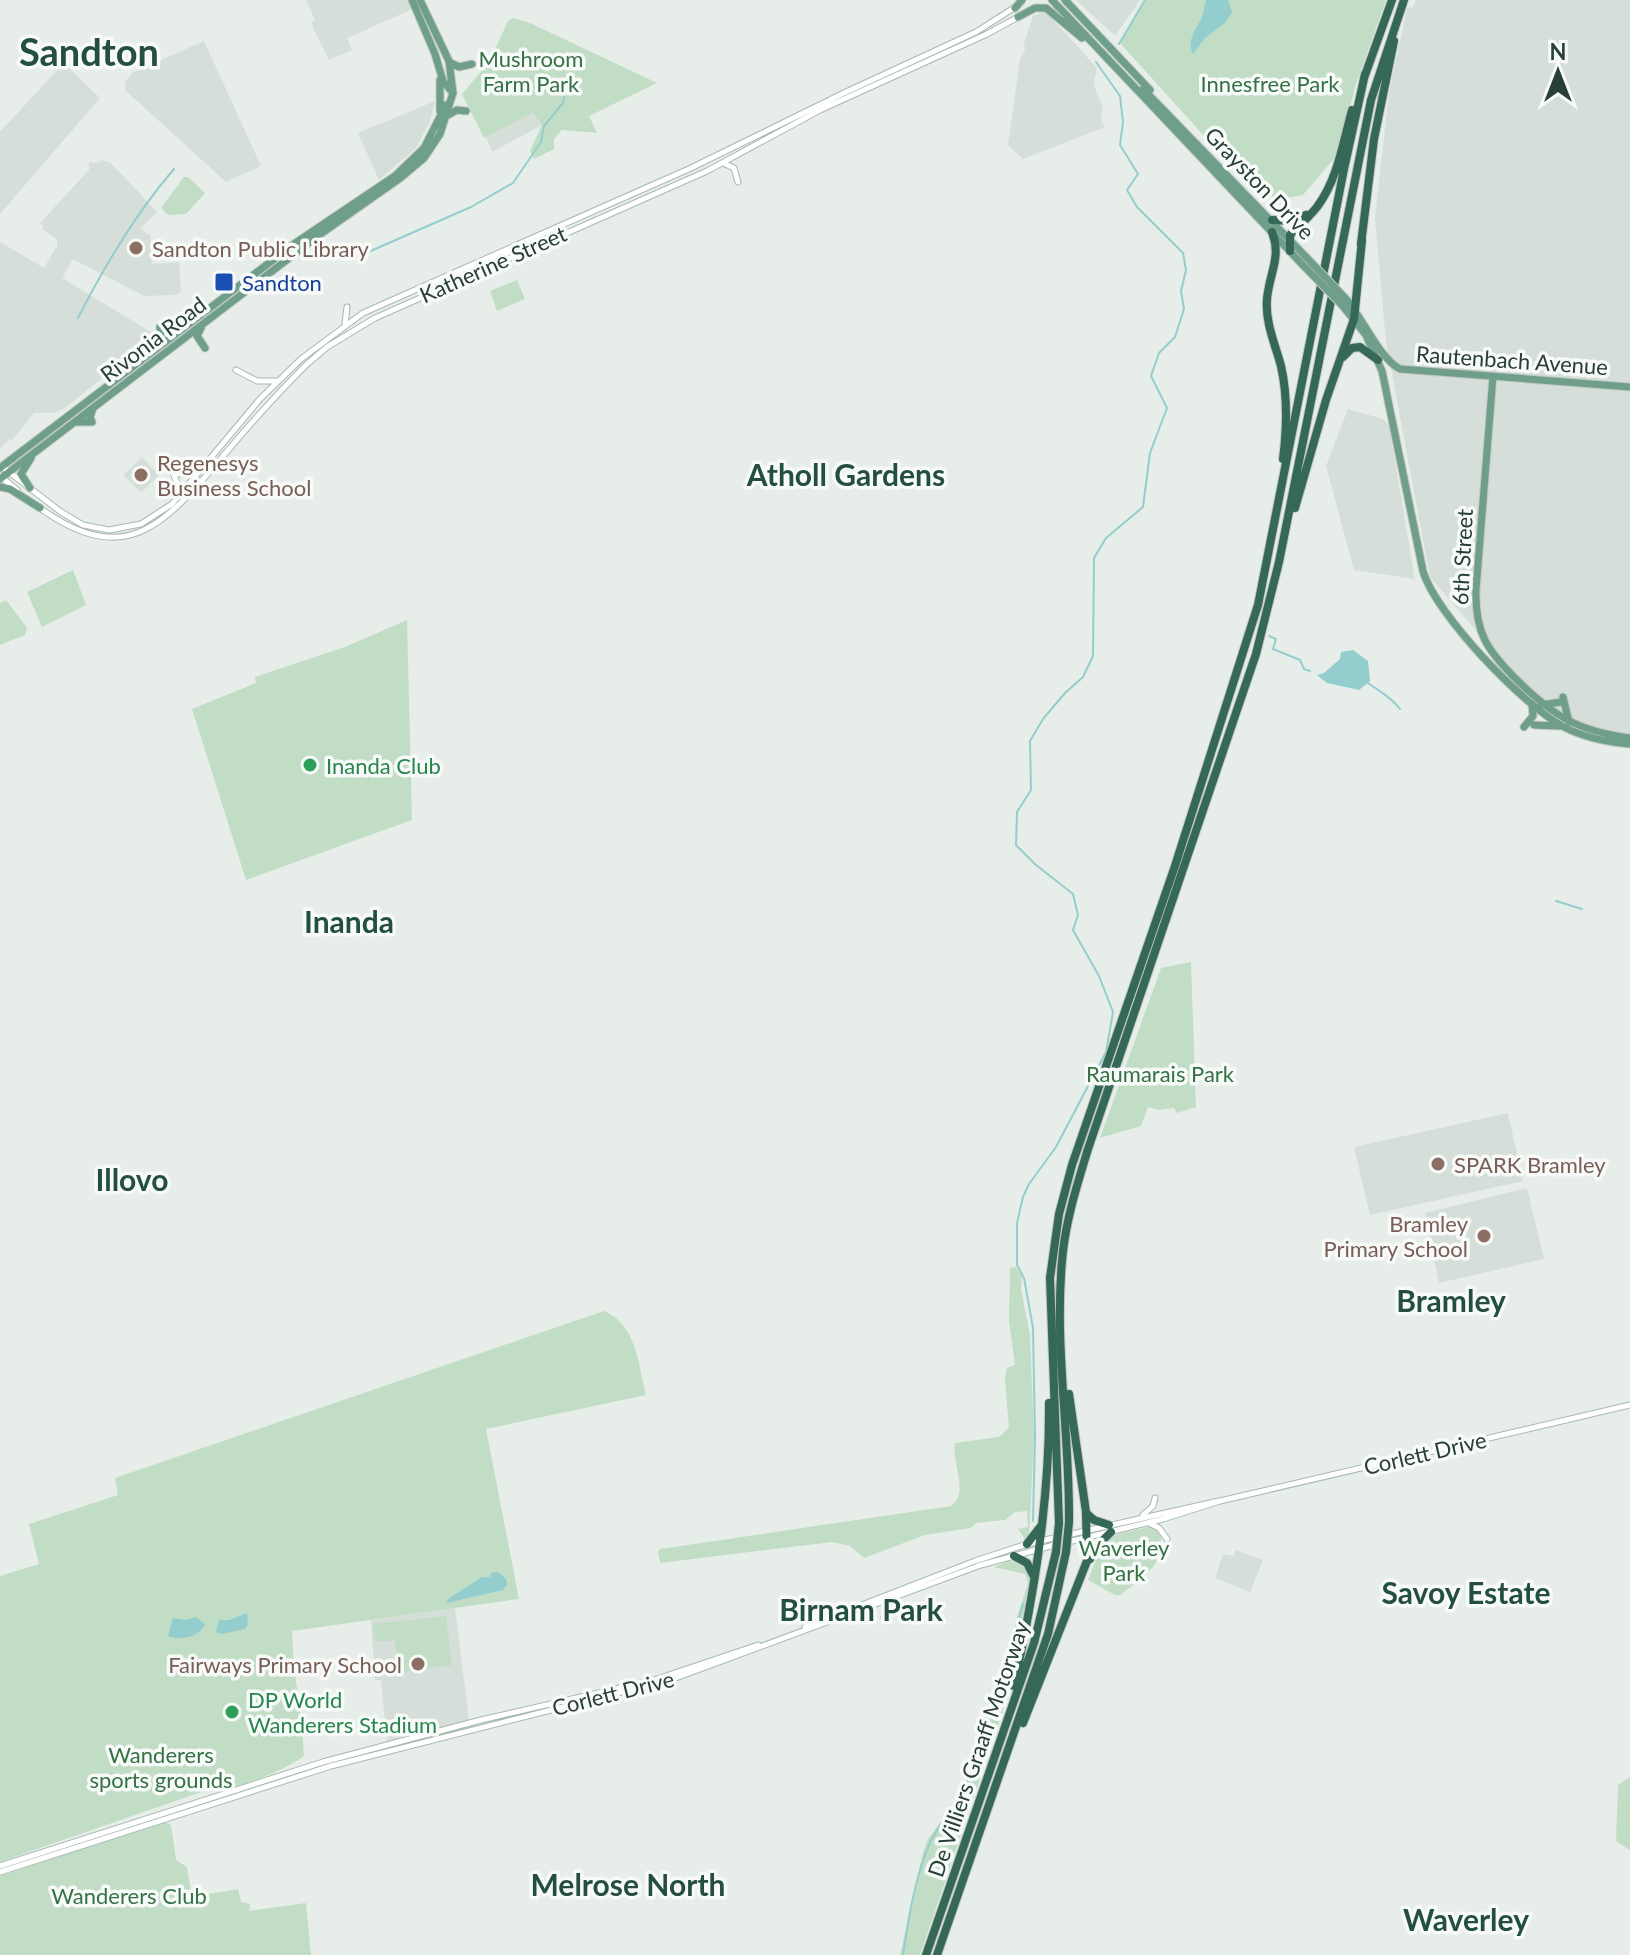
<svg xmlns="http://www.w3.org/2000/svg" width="1630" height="1955" viewBox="0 0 1630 1955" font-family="Lato,sans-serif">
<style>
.built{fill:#d5ded8}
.green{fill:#c2ddc5}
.water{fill:#94cdcd}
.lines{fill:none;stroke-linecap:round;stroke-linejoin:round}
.stream{stroke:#94cdcd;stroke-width:2}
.secondary-casing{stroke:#a6b9af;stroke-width:7}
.primary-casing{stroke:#c3c9c6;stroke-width:9}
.highway-casing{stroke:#c3c9c6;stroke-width:10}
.secondary{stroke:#fff;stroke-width:5}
.primary{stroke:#6f9f8b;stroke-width:7}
.highway{stroke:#356856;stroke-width:8}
.primary-bridge-casing{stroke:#c3c9c6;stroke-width:9;stroke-linecap:butt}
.highway-bridge-casing{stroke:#c3c9c6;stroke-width:10;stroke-linecap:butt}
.primary-bridge{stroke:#6f9f8b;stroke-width:7}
.highway-bridge{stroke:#356856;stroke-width:8}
.education-dot{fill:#8d6e63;stroke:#f7faf8;stroke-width:3}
.transit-dot{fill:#1a4fb4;stroke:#f7faf8;stroke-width:3}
.leisure-dot{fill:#2e9e5b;stroke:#f7faf8;stroke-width:3}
.labels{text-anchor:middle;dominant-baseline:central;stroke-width:7;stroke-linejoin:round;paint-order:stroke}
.park-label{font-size:22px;fill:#347243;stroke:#f7faf8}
.street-label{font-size:22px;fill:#273f35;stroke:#f7faf8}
.education-label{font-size:22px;fill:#785e54;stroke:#f7faf8;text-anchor:start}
.transit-label{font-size:22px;fill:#164399;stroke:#f7faf8;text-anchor:start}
.leisure-label{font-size:22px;fill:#27864d;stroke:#f7faf8;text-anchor:start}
.district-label{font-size:30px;font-weight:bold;fill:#244f3e;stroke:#f7faf8}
.town-label{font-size:38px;font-weight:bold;fill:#244f3e;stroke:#f7faf8}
</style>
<rect width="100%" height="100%" fill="#e7eee9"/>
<path class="built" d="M 306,0 L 408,0 L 413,9 L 347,38 L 352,50 L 329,60 L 313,28 L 312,22 L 315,20 Z
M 1076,0 L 1140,0 L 1115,36 Z
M 1416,0 L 1630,0 L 1630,747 L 1606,746 L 1552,719 L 1430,577 L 1386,342 L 1375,217 L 1389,93 L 1407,8 L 1413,7 Z
M 1046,12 L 1097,68 L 1094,82 L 1096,92 L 1103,106 L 1101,120 L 1105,127 L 1023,159 L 1008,145 L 1020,59 L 1025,50 L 1024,43 L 1033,16 Z
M 204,41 L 261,166 L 226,182 L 125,90 L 126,81 L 132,73 Z
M 62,65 L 66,65 L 100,98 L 0,214 L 0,132 Z
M 435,101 L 430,121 L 416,148 L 379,180 L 358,133 Z
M 531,113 L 542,125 L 492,152 L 486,137 Z
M 102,160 L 111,163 L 157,212 L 140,229 L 150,235 L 152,264 L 179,262 L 181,291 L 176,295 L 144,296 L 73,259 L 62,278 L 156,335 L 65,408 L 54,413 L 34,413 L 12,440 L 9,439 L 0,449 L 0,242 L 44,268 L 57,246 L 57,239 L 42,229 L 44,226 L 40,223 L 89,170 L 89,162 L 98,163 Z
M 1348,409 L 1383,419 L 1389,425 L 1415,579 L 1354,570 L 1326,466 Z
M 142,457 L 159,475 L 141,493 L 123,475 Z
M 1508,1113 L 1523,1181 L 1370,1215 L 1354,1147 Z
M 1527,1188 L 1544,1259 L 1439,1283 L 1425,1213 Z
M 1236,1550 L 1263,1560 L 1250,1592 L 1215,1578 L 1223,1554 L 1233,1556 Z
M 455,1608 L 469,1720 L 387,1742 L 381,1680 L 375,1680 L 371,1620 Z"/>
<path class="green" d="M 1145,0 L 1386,0 L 1356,84 L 1337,155 L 1303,195 L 1277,200 L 1256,189 L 1225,159 L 1120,43 Z
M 513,18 L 530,23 L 657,83 L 589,116 L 597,133 L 562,130 L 554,139 L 554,149 L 534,159 L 530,151 L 542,125 L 532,113 L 484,138 L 462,94 L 489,62 L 508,21 Z
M 184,177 L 188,177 L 205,193 L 186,214 L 168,215 L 161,208 Z
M 517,280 L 525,299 L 497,311 L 490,291 Z
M 73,570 L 86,605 L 42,627 L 27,592 Z
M 6,600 L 27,628 L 25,635 L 0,645 L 0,603 Z
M 407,620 L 412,820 L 246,880 L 192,709 L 256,683 L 255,677 L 345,647 Z
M 1191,962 L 1196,1107 L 1177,1113 L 1174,1108 L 1159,1110 L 1148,1107 L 1141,1126 L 1100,1138 L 1161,968 Z
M 1016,1267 L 1022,1276 L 1021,1289 L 1030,1335 L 1034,1436 L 1029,1538 L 1025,1539 L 1018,1529 L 1028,1527 L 1027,1511 L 1015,1512 L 1005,1520 L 976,1523 L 971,1528 L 925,1535 L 864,1558 L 850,1546 L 832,1542 L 660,1563 L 658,1552 L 660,1549 L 951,1506 C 970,1493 951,1462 955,1443 L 999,1437 L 1009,1428 L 1005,1379 L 1007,1368 L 1015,1365 L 1009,1321 L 1010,1268 Z
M 604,1311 C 637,1325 638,1364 646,1395 L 486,1429 L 519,1599 L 292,1631 C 293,1673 302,1714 304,1756 C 278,1774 250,1782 220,1791 L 218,1787 L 204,1791 L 0,1862 L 0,1576 L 39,1564 L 29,1524 L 118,1495 L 115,1478 Z
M 1152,1526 L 1161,1534 C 1163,1568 1144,1576 1120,1595 L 1115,1595 L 1088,1580 L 1103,1542 L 1118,1534 Z
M 1008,1561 L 1023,1564 L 1032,1576 L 1018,1652 L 999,1723 L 920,1955 L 900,1955 L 923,1852 L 928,1839 L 962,1792 L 1028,1583 L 1025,1574 L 994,1567 Z
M 446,1616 L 452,1665 L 399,1672 L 395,1640 L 375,1642 L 373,1624 Z
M 1630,1777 L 1630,1850 L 1616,1841 L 1618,1785 Z
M 163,1821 L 171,1825 L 176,1860 L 187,1867 L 192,1897 L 238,1889 L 241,1902 L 250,1904 L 249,1911 L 306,1903 L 311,1955 L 0,1955 L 0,1876 Z"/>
<path class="water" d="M 1206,0 L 1228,0 L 1232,12 L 1226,22 L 1205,38 L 1193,54 C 1187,41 1194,33 1200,21 C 1204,14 1204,7 1206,0 Z
M 1353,650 L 1368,661 L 1370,681 L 1359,690 L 1327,683 L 1317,675 L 1324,673 L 1340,659 L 1341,652 Z
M 498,1572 L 506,1579 L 507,1585 L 503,1590 L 446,1603 L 448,1599 L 482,1577 L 490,1577 L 491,1573 Z
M 247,1613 L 248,1624 L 245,1629 L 222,1634 L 216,1632 L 219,1620 L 229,1620 Z
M 196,1617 L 205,1624 C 199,1637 182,1641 168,1636 L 173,1618 L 185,1620 Z"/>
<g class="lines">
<path class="stream" d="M 1119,44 L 1145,0
M 366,253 L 471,207 L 513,183 L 541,142 L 544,126 L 563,103 L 564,97
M 78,318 C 105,265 135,214 174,169
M 1269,636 L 1276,639 L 1273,649 L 1300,660 L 1304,669 L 1310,671
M 1368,683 C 1379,691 1392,698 1400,709
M 1556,901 L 1582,909
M 1033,1521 L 1035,1436 L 1033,1328 L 1024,1278 L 1017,1265 L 1017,1223 L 1023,1197 L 1029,1184 L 1056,1147 L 1106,1052 L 1113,1012 L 1099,976 L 1073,930 L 1078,915 L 1073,894 L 1036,865 L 1016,845 L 1017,812 L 1031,790 L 1030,741 L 1043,719 L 1065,693 L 1083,677 L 1093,656 L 1094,558 L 1106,538 L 1143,507 L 1150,453 L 1167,408 L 1151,376 L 1159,353 L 1175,337 L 1184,309 L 1181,291 L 1186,270 L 1183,253 L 1137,207 L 1127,190 L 1138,174 L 1120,145 L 1123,122 L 1120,96 L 1096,62
M 903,1955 C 908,1921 914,1883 927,1850 C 934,1831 949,1814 962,1799 L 1023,1604"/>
<defs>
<path id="secondary" d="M 723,163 L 734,168 L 738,182
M 445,280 L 522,247 L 527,249
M 345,324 L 347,307
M 236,370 L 257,381 L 276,381
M 0,465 L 61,512 L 83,525 L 109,530 L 141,524 L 172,504 L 260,399 L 301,359 L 363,313 L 691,168 L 846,92 L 976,32 L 1017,6
M 173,473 L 178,485 L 178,496
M 175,474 L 197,473
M 0,476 L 17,490
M 37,506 C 126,571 164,525 224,455 C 250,424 277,394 306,365 L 327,347 L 375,318 L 707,171 L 820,110 L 987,34 L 1020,16
M 1143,1515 L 1153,1506 L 1155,1498
M 1151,1524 L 1159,1528 L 1167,1539
M 1068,1542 L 1163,1519 L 1220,1501 L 1630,1405
M 884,1617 L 888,1605 L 897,1599
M 805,1627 L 975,1561 L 1027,1544 L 1219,1501
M 0,1866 L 323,1762 L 481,1720 L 654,1680 L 758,1645
M 0,1872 L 331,1766 L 673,1679 L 981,1565 L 1058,1544"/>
<path id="primary" d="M 412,0 L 435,54 L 443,81 L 453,93
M 1052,0 L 1300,262
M 1065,0 L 1150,90
M 1015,8 L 1022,0
M 1018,17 L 1035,8 L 1046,8 L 1082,38
M 451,63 L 459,67 L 472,64
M 1143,89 L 1306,257
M 440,111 L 440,80
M 448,115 L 457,110 L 466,111
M 1346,299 C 1363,319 1380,359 1400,369 L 1630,387
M 1342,305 L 1366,335 L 1382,371 L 1423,571 C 1436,615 1523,705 1564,727 C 1585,738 1606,742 1630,744
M 160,327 L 161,344
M 201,328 L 197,336 L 205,348
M 1493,376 L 1476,590 C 1475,633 1487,650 1516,679 C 1553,716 1577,731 1630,738
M 76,422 L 92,422 L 90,417 L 93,408
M 0,468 L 294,244 L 395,176 L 424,148 L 446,105
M 0,479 L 322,233 L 399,179 L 424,158 L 440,134 L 453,93 L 449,61 L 420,0
M 0,487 L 10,489 L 40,508
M 30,488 L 21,474 L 31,458
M 1563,697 L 1569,722
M 1541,705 L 1561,702
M 1534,725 L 1559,726
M 1524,727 L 1533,716 L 1532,704"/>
<path id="highway" d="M 1364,78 L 1392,0
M 1272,220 L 1292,221 L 1306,215
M 1272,232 C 1282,257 1269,274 1267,299 C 1265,322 1275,344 1281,366 C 1288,397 1287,428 1283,459
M 1361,244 L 1374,139 L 1394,41
M 1290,251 L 1290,235 C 1299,226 1309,217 1317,207 C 1338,179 1343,142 1352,110
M 1343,357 L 1352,348 L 1360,347 L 1378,360
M 1295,508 L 1326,400 L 1354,319 L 1362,240
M 1086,1513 L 1094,1520 L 1109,1525
M 1069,1522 C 1070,1431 1053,1341 1063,1251 C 1067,1216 1078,1182 1088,1149 L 1256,654 L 1279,562 L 1371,100 L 1404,0
M 1059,1523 L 1050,1278 L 1059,1214 L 1072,1165 L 1175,866 L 1258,605 L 1344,169 L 1365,74
M 1027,1544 L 1041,1526
M 1014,1556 L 1027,1563 L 1034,1577
M 1090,1559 L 1098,1545 L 1111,1532
M 1014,1686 C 1034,1593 1050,1499 1049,1403
M 1023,1723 L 1087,1561 L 1086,1512 L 1069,1394
M 926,1955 L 1034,1643 L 1056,1552
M 937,1955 L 1048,1634 L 1066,1552"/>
</defs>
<use href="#secondary" class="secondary-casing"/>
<use href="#primary" class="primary-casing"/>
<use href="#highway" class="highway-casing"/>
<use href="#secondary" class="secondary"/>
<use href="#primary" class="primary"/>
<use href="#highway" class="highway"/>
<defs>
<path id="primary-bridge" d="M 1306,257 L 1346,299
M 1300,262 L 1342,305"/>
<path id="highway-bridge" d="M 1056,1552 L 1059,1523
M 1066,1552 L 1069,1522"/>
</defs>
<use href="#primary-bridge" class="primary-bridge-casing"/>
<use href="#highway-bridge" class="highway-bridge-casing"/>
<use href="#primary-bridge" class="primary-bridge"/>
<use href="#highway-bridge" class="highway-bridge"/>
</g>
<g class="education-dot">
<circle cx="136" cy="248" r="8"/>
<circle cx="141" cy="475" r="8"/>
<circle cx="1438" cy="1164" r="8"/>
<circle cx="1484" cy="1236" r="8"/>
<circle cx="418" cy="1664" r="8"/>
</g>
<rect class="transit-dot" x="214" y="272" width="20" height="20" rx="4"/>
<g class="leisure-dot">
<circle cx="310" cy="765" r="8"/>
<circle cx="232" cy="1712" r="8"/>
</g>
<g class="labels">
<g class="park-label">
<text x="531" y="58">Mushroom<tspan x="531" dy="25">Farm Park</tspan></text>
<text x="1270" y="83">Innesfree Park</text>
<text x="1160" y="1073">Raumarais Park</text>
<text x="1124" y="1547">Waverley<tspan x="1124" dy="25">Park</tspan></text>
<text x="161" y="1754">Wanderers<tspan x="161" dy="25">sports grounds</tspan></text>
<text x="129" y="1895">Wanderers Club</text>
</g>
<g class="street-label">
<text transform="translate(1260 183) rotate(46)">Grayston Drive</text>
<text transform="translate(493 264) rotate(-24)">Katherine Street</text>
<text transform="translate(153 339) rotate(-37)">Rivonia Road</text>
<text transform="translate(1512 360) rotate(4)">Rautenbach Avenue</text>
<text transform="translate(1462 557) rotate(-87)">6th Street</text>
<text transform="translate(1425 1453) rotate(-13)">Corlett Drive</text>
<text transform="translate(613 1693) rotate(-14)">Corlett Drive</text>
<text transform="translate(978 1749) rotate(-71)">De Villiers Graaff Motorway</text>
</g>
<g class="education-label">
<text x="152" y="248">Sandton Public Library</text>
<text x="157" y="462">Regenesys<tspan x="157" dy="25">Business School</tspan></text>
<text x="1454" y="1164">SPARK Bramley</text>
<text x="1468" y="1223" text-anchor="end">Bramley<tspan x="1468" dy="25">Primary School</tspan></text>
<text x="402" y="1664" text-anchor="end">Fairways Primary School</text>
</g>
<g class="transit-label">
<text x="242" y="282">Sandton</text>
</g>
<g class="leisure-label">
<text x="326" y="765">Inanda Club</text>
<text x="248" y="1699">DP World<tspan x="248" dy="25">Wanderers Stadium</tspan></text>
</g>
<g class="district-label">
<text x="846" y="474">Atholl Gardens</text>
<text x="349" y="921">Inanda</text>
<text x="132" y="1179">Illovo</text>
<text x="1451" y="1300">Bramley</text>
<text x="1466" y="1592">Savoy Estate</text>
<text x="861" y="1609">Birnam Park</text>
<text x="628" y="1884">Melrose North</text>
<text x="1466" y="1919">Waverley</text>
</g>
<g class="town-label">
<text x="89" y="51">Sandton</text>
</g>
</g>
<g transform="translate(1558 72)" stroke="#f7faf8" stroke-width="6" paint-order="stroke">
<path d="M0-6L14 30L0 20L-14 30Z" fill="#273f35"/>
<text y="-12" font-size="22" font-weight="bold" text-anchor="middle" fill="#273f35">N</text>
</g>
</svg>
